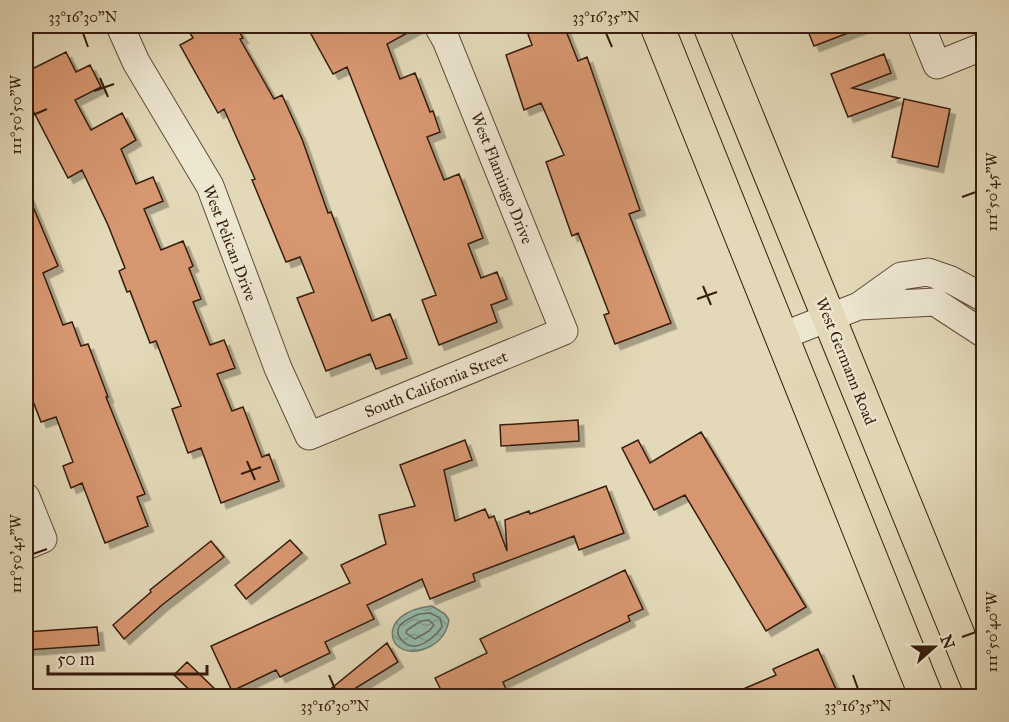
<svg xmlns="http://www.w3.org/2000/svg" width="1009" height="722" viewBox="0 0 1009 722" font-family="'IM FELL Great Primer',serif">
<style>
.water{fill:url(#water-waves);stroke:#6f7b6d;stroke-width:1.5}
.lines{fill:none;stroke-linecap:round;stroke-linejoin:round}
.shore{stroke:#666c5d;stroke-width:1.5}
.building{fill:#d69670;stroke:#361d0c;stroke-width:1.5;filter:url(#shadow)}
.minor-casing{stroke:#614c37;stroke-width:29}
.major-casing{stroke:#361d0c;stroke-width:35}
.minor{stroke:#ede6d1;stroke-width:27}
.major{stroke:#e3d9b8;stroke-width:33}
.ticks{fill:none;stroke:#361d0c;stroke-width:2}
.labels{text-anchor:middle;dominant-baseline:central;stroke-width:4.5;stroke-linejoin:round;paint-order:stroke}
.street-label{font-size:16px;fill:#361d0c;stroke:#ede6d1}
.neatline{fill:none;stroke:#361d0c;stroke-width:2}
.ticks-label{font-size:15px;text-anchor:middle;fill:#361d0c}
</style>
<defs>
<pattern id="water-waves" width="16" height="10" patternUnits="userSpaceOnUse" patternTransform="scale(1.5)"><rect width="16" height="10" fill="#95baae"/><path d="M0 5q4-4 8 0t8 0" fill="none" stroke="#819f94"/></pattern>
<filter id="shadow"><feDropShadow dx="5.5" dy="5.5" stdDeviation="0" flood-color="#0004"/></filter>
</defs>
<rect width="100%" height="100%" fill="#e3d9b8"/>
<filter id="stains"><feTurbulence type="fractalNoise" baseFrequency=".00333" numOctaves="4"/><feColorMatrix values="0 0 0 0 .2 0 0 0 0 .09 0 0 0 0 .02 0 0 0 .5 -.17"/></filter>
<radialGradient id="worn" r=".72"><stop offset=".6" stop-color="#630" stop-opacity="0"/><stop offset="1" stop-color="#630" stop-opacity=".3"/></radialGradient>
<path class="water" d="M 432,606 L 445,614 L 449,620 C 447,632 442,640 431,646 C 388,668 371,612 432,606 Z"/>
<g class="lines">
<path class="shore" d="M 419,614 L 430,613 L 440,618 L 442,627 C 436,636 425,645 415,646 C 406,647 394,636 399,627 C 402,621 413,617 419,614 Z
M 429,620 L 434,625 L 429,631 L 415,639 L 406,633 L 407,630 L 421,621 Z"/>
</g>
<path class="building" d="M 186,26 L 236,26 L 243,38 L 240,39 L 274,99 L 282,95 L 302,139 L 328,213 L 331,212 L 372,321 L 390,314 L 407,358 L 376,369 L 370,354 L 326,371 L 297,298 L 314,292 L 300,257 L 286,262 L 252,180 L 255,179 L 224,109 L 218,113 L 180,45 L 193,38 Z
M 326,26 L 420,26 L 387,44 L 400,79 L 415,73 L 430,112 L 433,111 L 440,132 L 427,137 L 444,180 L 459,174 L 483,238 L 468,244 L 481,278 L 497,272 L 507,299 L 491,305 L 497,322 L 439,345 L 422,300 L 436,295 L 347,67 L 333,74 L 311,34 Z
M 525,26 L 564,26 L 578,61 L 587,57 L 640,210 L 629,214 L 671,323 L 615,344 L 604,315 L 609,313 L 578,233 L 572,236 L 546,162 L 564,155 L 541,103 L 524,110 L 506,55 L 532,45 Z
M 806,26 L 864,26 L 864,27 L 814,46 Z
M 66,52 L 76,72 L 90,65 L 101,87 L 75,100 L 91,130 L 122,113 L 136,140 L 121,149 L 136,184 L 153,177 L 163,201 L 144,209 L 161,250 L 183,241 L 193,266 L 189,268 L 201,299 L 193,302 L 210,345 L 224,340 L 235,368 L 217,374 L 232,411 L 243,407 L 262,457 L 269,454 L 279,481 L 221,503 L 201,448 L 188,453 L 172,409 L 181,406 L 156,341 L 150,343 L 130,291 L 127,292 L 119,271 L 125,268 L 108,225 L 82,170 L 68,178 L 26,97 L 26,72 Z
M 884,54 L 891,73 L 852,88 L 899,98 L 848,117 L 831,74 Z
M 904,99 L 950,109 L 938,167 L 892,157 Z
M 26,190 L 58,266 L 43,273 L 63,325 L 72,322 L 81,346 L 88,344 L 108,397 L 106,397 L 145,494 L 137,497 L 148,526 L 105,543 L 82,483 L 71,488 L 63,466 L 73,462 L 56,417 L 41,422 L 26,383 Z
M 578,420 L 579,441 L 501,446 L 500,425 Z
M 701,432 L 806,607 L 766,631 L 685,495 L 654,510 L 622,448 L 638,440 L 650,463 Z
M 465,440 L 472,460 L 444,470 L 455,521 L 485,509 L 489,518 L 494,516 L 507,551 L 505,520 L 529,511 L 530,514 L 606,486 L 624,533 L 579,550 L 574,536 L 473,574 L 475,581 L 430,599 L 422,579 L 367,605 L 374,619 L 325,642 L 330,653 L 280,677 L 276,670 L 232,691 L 211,646 L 350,583 L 341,565 L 386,544 L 379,515 L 415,506 L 400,465 Z
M 290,540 L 302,553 L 246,599 L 235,585 Z
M 211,541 L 224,557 L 162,605 L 124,639 L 113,625 L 151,592 L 150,590 Z
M 625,570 L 643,609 L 628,616 L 630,621 L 503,682 L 509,696 L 444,696 L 435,678 L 487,653 L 480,639 Z
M 97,627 L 99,645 L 26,650 L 26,632 Z
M 387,643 L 398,662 L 343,696 L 322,696 Z
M 818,649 L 839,696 L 727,696 L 776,675 L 773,669 Z
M 187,662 L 222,696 L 196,696 L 174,675 Z"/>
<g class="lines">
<defs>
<path id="minor" d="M 120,26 L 136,62 L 210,186 L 278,368 L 309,436 L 564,331 L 446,40 L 438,26
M 921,26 L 937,65 L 984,46
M 859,306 L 935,302 L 984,334
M 782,336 L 859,306 L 901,276 L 928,272 L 951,280 L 984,298
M 26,497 L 43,539 L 26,546"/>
<path id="major" d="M 657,26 L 926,696
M 710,26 L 983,696"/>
</defs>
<use href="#minor" class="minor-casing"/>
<use href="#major" class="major-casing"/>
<use href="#minor" class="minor"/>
<use href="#major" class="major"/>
</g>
<path class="ticks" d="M 83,33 L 88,47M 606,33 L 612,47M 100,78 L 108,97M 94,91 L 114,84M 33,115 L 47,109M 962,197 L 976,192M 703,286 L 711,305M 697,299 L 717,292M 247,461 L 255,480M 241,474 L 261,467M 33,554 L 47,549M 962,637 L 976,632M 329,675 L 335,689M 853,675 L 858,689"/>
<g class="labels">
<g class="street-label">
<text transform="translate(502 178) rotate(68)">West Flamingo Drive</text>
<text transform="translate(230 243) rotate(69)">West Pelican Drive</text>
<text transform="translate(846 361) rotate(68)">West Germann Road</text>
<text transform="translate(436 384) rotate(-22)">South California Street</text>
</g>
</g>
<rect width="1009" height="722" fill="none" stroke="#e3d9b8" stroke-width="66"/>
<g transform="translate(934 647) rotate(69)" stroke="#ede6d1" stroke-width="4.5" paint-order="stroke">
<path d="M0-4.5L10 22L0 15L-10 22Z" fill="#361d0c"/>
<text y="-9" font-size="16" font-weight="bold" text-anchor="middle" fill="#361d0c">N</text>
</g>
<path d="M48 665v9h159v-9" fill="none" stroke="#361d0c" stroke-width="3"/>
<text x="57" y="665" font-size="18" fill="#361d0c" stroke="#ede6d1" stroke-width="4.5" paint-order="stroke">50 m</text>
<rect x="33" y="33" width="943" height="656" class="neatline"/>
<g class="ticks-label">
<text x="83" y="22">33°16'30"N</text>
<text x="606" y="22">33°16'35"N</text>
<text transform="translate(16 115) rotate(-90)" y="5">111°50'50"W</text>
<text transform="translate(992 192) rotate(-90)" y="5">111°50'45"W</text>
<text transform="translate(16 554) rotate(-90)" y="5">111°50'45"W</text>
<text transform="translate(992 632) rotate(-90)" y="5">111°50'40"W</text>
<text x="335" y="711">33°16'30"N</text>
<text x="858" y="711">33°16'35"N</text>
</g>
<rect width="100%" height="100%" filter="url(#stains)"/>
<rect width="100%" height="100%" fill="url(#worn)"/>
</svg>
